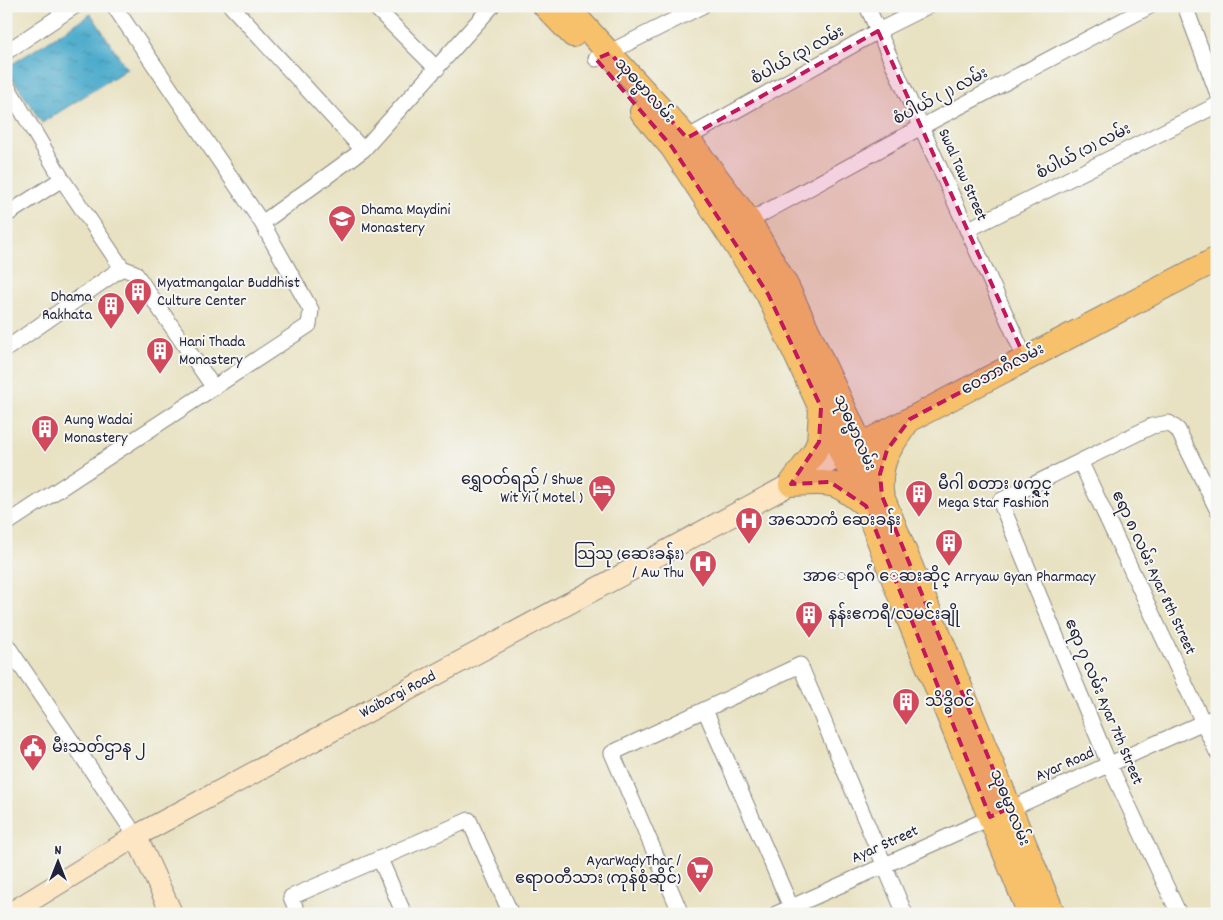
<svg xmlns="http://www.w3.org/2000/svg" width="1223" height="920" viewBox="0 0 1223 920" font-family="Dekko,'Noto Sans Myanmar',sans-serif">
<style>
.water{fill:url(#water-ripples);stroke:#386784}
.lines{fill:none;stroke-linecap:round;stroke-linejoin:round}
.street-casing{stroke:#85827e;stroke-width:17}
.secondary-casing{stroke:#85827e;stroke-width:23}
.primary-casing{stroke:#85827e;stroke-width:26}
.street{stroke:#fff;stroke-width:15}
.secondary{stroke:#fce6c4;stroke-width:21}
.primary{stroke:#f7c06b;stroke-width:24}
.marked{fill:#c2185b;fill-opacity:0.2;stroke:#c2185b;stroke-width:4;stroke-dasharray:10 6;stroke-linejoin:round}
.labels{text-anchor:middle;dominant-baseline:central;stroke-width:4;stroke-linejoin:round;paint-order:stroke}
.street-label{font-size:16px;fill:#22223b;stroke:#f6f6f2}
.poi-label{font-size:16px;fill:#22223b;stroke:#f6f6f2;text-anchor:start}
</style>
<defs>
<pattern id="water-ripples" width="26" height="14" patternUnits="userSpaceOnUse" patternTransform="scale(1.25)"><rect width="26" height="14" fill="#4daccc"/><path d="M2 4q2-2 4 0t4 0M15 11q2-2 4 0t4 0" fill="none" stroke="#408ca7"/></pattern>
</defs>
<rect width="100%" height="100%" fill="#f6f6f2"/>
<filter id="ink" filterUnits="userSpaceOnUse"><feTurbulence type="fractalNoise" baseFrequency=".02" numOctaves="2"/><feDisplacementMap in="SourceGraphic" scale="10" xChannelSelector="R" yChannelSelector="G"/><feConvolveMatrix kernelMatrix="1 2 1 2 8 2 1 2 1" color-interpolation-filters="sRGB"/></filter>
<filter id="wash" filterUnits="userSpaceOnUse"><feTurbulence type="fractalNoise" baseFrequency=".0096" numOctaves="4" result="noise"/><feDisplacementMap in="SourceGraphic" scale="20" xChannelSelector="R" yChannelSelector="G"/><feGaussianBlur stdDeviation="1.12" result="paint"/><feColorMatrix in="noise" values="0 0 0 0 0 0 0 0 0 0 0 0 0 0 0 0 0 1.4 0 .05"/><feComposite in="paint" operator="in"/></filter>
<g filter="url(#wash)">
<rect width="100%" height="100%" fill="#e8e2c2"/>
<path class="water" d="M 91,14 L 127,69 L 42,123 L 6,68 Z"/>
</g>
<g filter="url(#ink)">
<g class="lines">
<defs>
<path id="street" d="M 231,6 L 363,150
M 374,6 L 437,69
M 867,6 L 1025,358
M 1185,6 L 1217,92
M 6,52 L 75,6
M 596,59 L 702,6
M 6,84 L 62,179 L 122,268 L 135,273 L 214,388
M 687,138 L 878,31 L 928,6
M 6,215 L 62,179
M 749,221 L 921,127 L 1150,6
M 262,223 L 363,150 L 492,6
M 967,230 L 1217,105
M 6,349 L 122,268
M 1081,463 L 1217,752
M 6,524 L 309,325 L 311,310 L 262,223 L 114,6
M 6,644 L 136,836
M 705,710 L 794,914
M 380,859 L 404,914
M 298,914 L 291,897 L 469,820 L 511,914
M 681,914 L 612,753 L 800,665 L 905,914
M 776,914 L 1217,716
M 1179,914 L 1109,764 L 1000,501 L 1152,426 L 1169,423 L 1178,430 L 1217,509"/>
<path id="secondary" d="M 136,836 L 172,914
M 9,914 L 136,836 L 791,484 L 843,454"/>
<path id="primary" d="M 545,6 L 573,35
M 566,6 L 687,138 L 749,221 L 787,287 L 861,445 L 1053,914
M 642,112 L 672,147 L 768,294 L 866,506 L 908,617 L 1030,914
M 846,453 L 1217,259
M 791,484 L 814,453 L 819,442 L 821,409
M 791,484 C 830,482 834,479 865,505
M 881,491 C 879,461 889,448 906,424"/>
</defs>
<use href="#street" class="street-casing"/>
<use href="#secondary" class="secondary-casing"/>
<use href="#primary" class="primary-casing"/>
<use href="#street" class="street"/>
<use href="#secondary" class="secondary"/>
<use href="#primary" class="primary"/>
</g>
</g>
<path class="marked" d="M 878,31 L 1025,358 L 910,419 L 887,450 L 880,474 L 882,496 L 1009,808 L 990,817 L 866,506 L 830,482 L 791,484 L 819,442 L 821,407 L 768,294 L 672,147 L 596,59 L 610,53 L 687,138 Z"/>
<defs>
<symbol id="school-pin" viewBox="-11 -11 22 30"><path d="M0 17L-7.5 6A9.5 9.5 0 1 1 7.5 6Z" fill="#d1495b" stroke="#f6f6f2"/><path d="M0-5L7-2L0 1L-7-2ZM-4 1L0 2.5L4 1V4Q0 6-4 4Z" fill="#fff"/></symbol>
<symbol id="building-pin" viewBox="-11 -11 22 30"><path d="M0 17L-7.5 6A9.5 9.5 0 1 1 7.5 6Z" fill="#d1495b" stroke="#f6f6f2"/><path d="M-4-6H4V6H1V3H-1V6H-4ZM-2.5-4.3h1.7v1.8h-1.7ZM.8-4.3h1.7v1.8H.8ZM-2.5-1h1.7V.8h-1.7ZM.8-1h1.7V.8H.8Z" fill="#fff"/></symbol>
<symbol id="hotel-pin" viewBox="-11 -11 22 30"><path d="M0 17L-7.5 6A9.5 9.5 0 1 1 7.5 6Z" fill="#d1495b" stroke="#f6f6f2"/><path d="M-6-4.5h1.5V1H6V5H4.5V3h-9V5H-6ZM-4 0a1.8 1.8 0 1 1 3.6 0ZM.5 0V-2.5h3Q6-2.5 6 0Z" fill="#fff"/></symbol>
<symbol id="hospital-pin" viewBox="-11 -11 22 30"><path d="M0 17L-7.5 6A9.5 9.5 0 1 1 7.5 6Z" fill="#d1495b" stroke="#f6f6f2"/><path d="M-5-5h3v3.5h4V-5h3V5h-3V1.5h-4V5h-3Z" fill="#fff"/></symbol>
<symbol id="civic-pin" viewBox="-11 -11 22 30"><path d="M0 17L-7.5 6A9.5 9.5 0 1 1 7.5 6Z" fill="#d1495b" stroke="#f6f6f2"/><path d="M-.6-6.5H3V-4.5H.6V-3L4-1V1h2V6H-6V1h2V-1L-.6-3ZM-1.2 2.5V6h2.4V2.5Z" fill="#fff"/></symbol>
<symbol id="supermarket-pin" viewBox="-11 -11 22 30"><path d="M0 17L-7.5 6A9.5 9.5 0 1 1 7.5 6Z" fill="#d1495b" stroke="#f6f6f2"/><path d="M-6-5.5h2.5l.6 2H6L4.5 2H-2.5L-4.4-4H-6ZM-1.5 3.2a1.3 1.3 0 1 0 .1 0ZM3 3.2a1.3 1.3 0 1 0 .1 0Z" fill="#fff"/></symbol>
</defs>
<g fill-rule="evenodd">
<use href="#school-pin" x="326" y="203" width="32" height="43"/>
<use href="#building-pin" x="122" y="276" width="32" height="43"/>
<use href="#building-pin" x="95" y="290" width="32" height="43"/>
<use href="#building-pin" x="144" y="335" width="32" height="43"/>
<use href="#building-pin" x="29" y="413" width="32" height="43"/>
<use href="#hotel-pin" x="586" y="473" width="32" height="43"/>
<use href="#building-pin" x="903" y="478" width="32" height="43"/>
<use href="#hospital-pin" x="733" y="505" width="32" height="43"/>
<use href="#building-pin" x="933" y="527" width="32" height="43"/>
<use href="#hospital-pin" x="687" y="548" width="32" height="43"/>
<use href="#building-pin" x="793" y="599" width="32" height="43"/>
<use href="#building-pin" x="890" y="686" width="32" height="43"/>
<use href="#civic-pin" x="17" y="732" width="32" height="43"/>
<use href="#supermarket-pin" x="684" y="854" width="32" height="43"/>
</g>
<g class="labels">
<g class="street-label">
<text transform="translate(798 56) rotate(-29)">စံပါယ် (၃) လမ်း</text>
<text transform="translate(644 91) rotate(48)">သုဓမ္မာလမ်း</text>
<text transform="translate(941 97) rotate(-28)">စံပါယ် (၂) လမ်း</text>
<text transform="translate(1084 152) rotate(-27)">စံပါယ် (၁) လမ်း</text>
<text transform="translate(962 175) rotate(66)">Swal Taw Street</text>
<text transform="translate(1003 370) rotate(-28)">ဝေဘာဂီလမ်း</text>
<text transform="translate(854 433) rotate(66)">သုဓမ္မာလမ်း</text>
<text transform="translate(1153 573) rotate(65)">ဧရာ ၈ လမ်း Ayar 8th Street</text>
<text transform="translate(398 695) rotate(-28)">Waibargi Road</text>
<text transform="translate(1103 702) rotate(67)">ဧရာ ၇ လမ်း Ayar 7th Street</text>
<text transform="translate(1065 765) rotate(-24)">Ayar Road</text>
<text transform="translate(1009 808) rotate(68)">သုဓမ္မာလမ်း</text>
<text transform="translate(885 845) rotate(-24)">Ayar Street</text>
</g>
<g class="poi-label">
<text x="361" y="210">Dhama Maydini<tspan x="361" dy="18">Monastery</tspan></text>
<text x="157" y="283">Myatmangalar Buddhist<tspan x="157" dy="18">Culture Center</tspan></text>
<text x="92" y="297" text-anchor="end">Dhama<tspan x="92" dy="18">Rakhata</tspan></text>
<text x="179" y="342">Hani Thada<tspan x="179" dy="18">Monastery</tspan></text>
<text x="64" y="420">Aung Wadai<tspan x="64" dy="18">Monastery</tspan></text>
<text x="583" y="480" text-anchor="end">ရွှေဝတ်ရည် / Shwe<tspan x="583" dy="18">Wit Yi ( Motel )</tspan></text>
<text x="938" y="485">မီဂါ စတား ဖက္ရွင္<tspan x="938" dy="18">Mega Star Fashion</tspan></text>
<text x="768" y="521">အသောကံ ဆေးခန်း</text>
<text x="684" y="555" text-anchor="end">သြသု (ဆေးခန်း)<tspan x="684" dy="18">/ Aw Thu</tspan></text>
<text x="949" y="577" text-anchor="middle">အာေရာဂ်ံ ေဆးဆိုင္ Arryaw Gyan Pharmacy</text>
<text x="828" y="615">နန်းဧကရီ/လမင်းချို</text>
<text x="925" y="702">သိဒ္ဓိဝင်</text>
<text x="52" y="748">မီးသတ်ဌာန ၂</text>
<text x="681" y="861" text-anchor="end">AyarWadyThar /<tspan x="681" dy="18">ဧရာဝတီသား (ကုန်စုံဆိုင်)</tspan></text>
</g>
</g>
<rect width="1223" height="920" fill="none" stroke="#f6f6f2" stroke-width="25"/>
<g transform="translate(58 862)" stroke="#f6f6f2" stroke-width="4" paint-order="stroke">
<path d="M0-4L9 19L0 12L-9 19Z" fill="#22223b"/>
<text y="-8" font-size="14" font-weight="bold" text-anchor="middle" fill="#22223b">N</text>
</g>
</svg>
